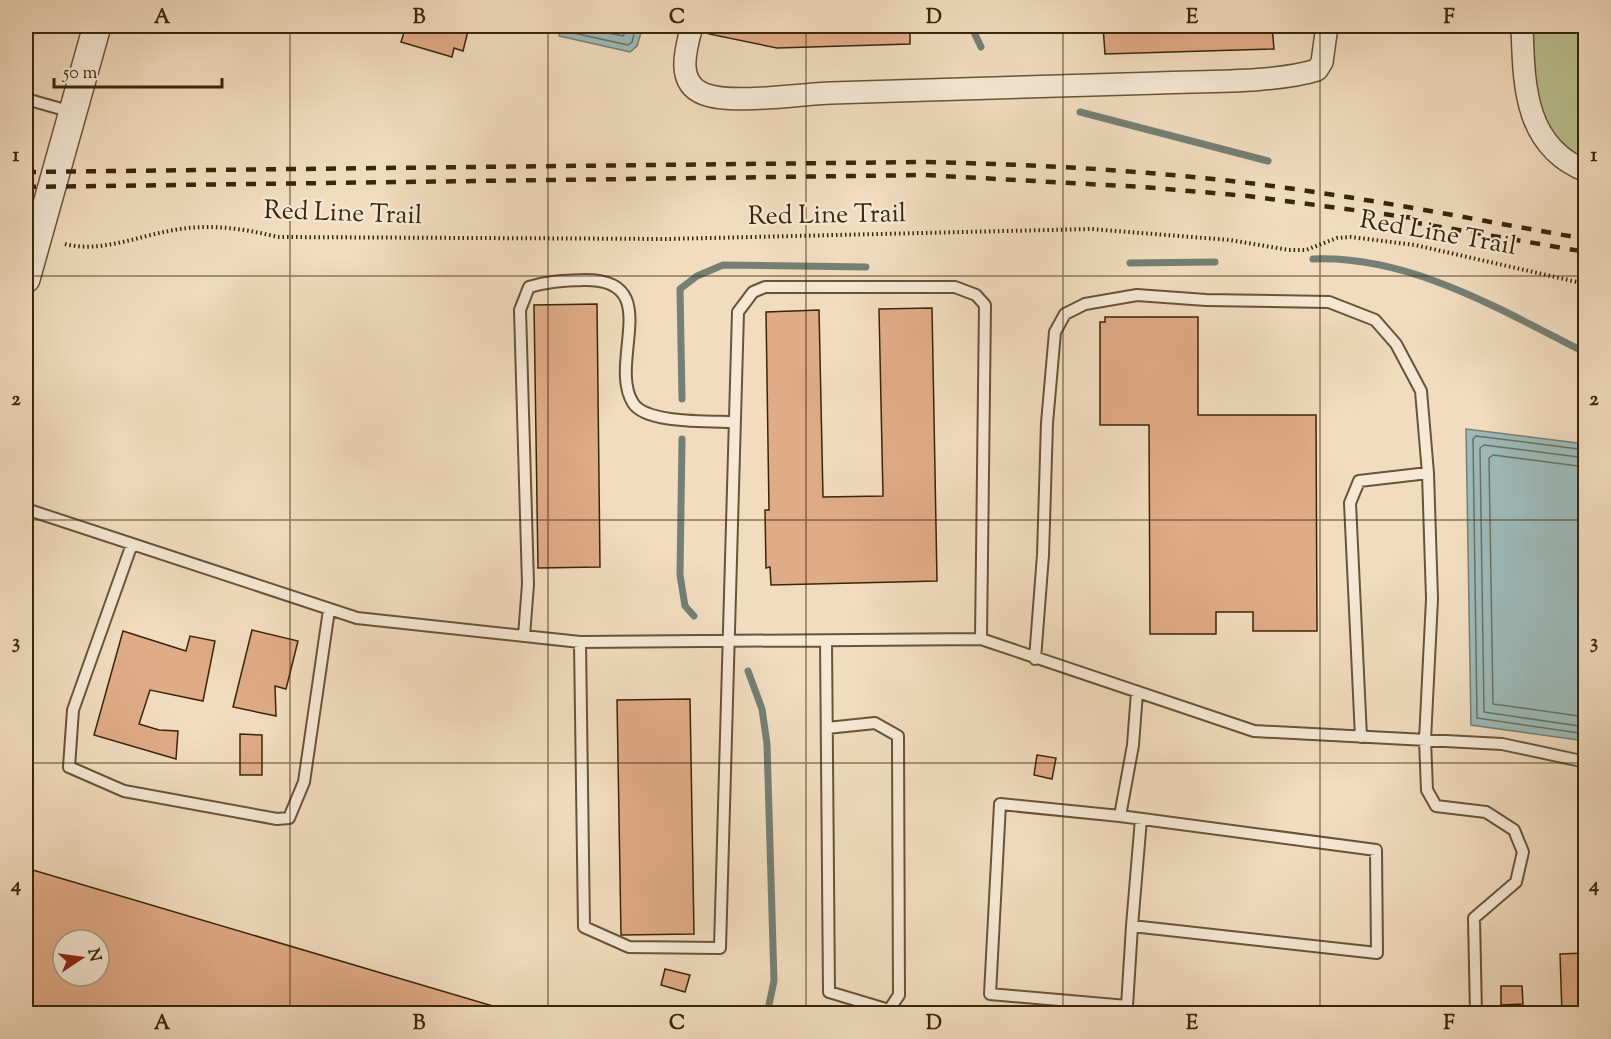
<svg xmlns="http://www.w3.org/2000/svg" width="1611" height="1039" viewBox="0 0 1611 1039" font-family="'Sorts Mill Goudy',serif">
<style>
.green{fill:#bbc091;stroke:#7a734d;stroke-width:1.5}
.water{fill:#9cbab9;stroke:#757f73;stroke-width:1.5}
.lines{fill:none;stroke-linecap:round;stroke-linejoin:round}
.shore{stroke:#6b7061;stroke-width:1.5}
.stream{stroke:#757f73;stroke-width:7}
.building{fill:#e0ab87;stroke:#3a2609;stroke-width:1.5;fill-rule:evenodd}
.service-casing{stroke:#685436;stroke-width:14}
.minor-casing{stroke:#685436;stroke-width:24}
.tertiary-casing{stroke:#685436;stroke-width:30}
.path{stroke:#3a2609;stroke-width:4;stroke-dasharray:1.5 3;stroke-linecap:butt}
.service{stroke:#f6e8d5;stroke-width:10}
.minor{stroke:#f6e8d5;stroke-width:21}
.tertiary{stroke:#f6e8d5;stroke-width:27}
.rail{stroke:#3a2609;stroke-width:4.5;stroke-dasharray:10 10;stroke-linecap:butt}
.grid{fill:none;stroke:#3a2609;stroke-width:1.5;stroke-opacity:0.55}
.labels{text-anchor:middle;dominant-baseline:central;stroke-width:4.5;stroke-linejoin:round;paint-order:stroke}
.street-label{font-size:26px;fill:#3a2609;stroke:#f6e8d5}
.neatline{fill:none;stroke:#3a2609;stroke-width:2}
.grid-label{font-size:20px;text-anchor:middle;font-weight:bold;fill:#3a2609}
</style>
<rect width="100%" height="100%" fill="#f1dcbf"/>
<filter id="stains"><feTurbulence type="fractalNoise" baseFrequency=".00333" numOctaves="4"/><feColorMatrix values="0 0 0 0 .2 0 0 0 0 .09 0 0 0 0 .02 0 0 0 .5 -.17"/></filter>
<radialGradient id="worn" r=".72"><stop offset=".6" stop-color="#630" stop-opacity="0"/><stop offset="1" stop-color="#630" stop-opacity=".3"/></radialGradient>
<path class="green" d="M 1530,26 L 1585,26 L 1585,173 L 1540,125 Z"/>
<path class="water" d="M 561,26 L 643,26 L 637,46 L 630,52 L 559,36 Z
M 1466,429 L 1585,444 L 1585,741 L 1471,725 Z"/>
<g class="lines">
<path class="shore" d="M 567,26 L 569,32 L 628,45 L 632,42 L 636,26
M 575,26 L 623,36 L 629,26
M 1586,450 L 1476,436 L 1473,439 L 1477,718 L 1586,734
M 1586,458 L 1484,445 L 1480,448 L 1484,712 L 1586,727
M 1586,467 L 1493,455 L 1489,458 L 1493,704 L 1586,717"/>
<path class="stream" d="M 971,26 L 981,47
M 1080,112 L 1268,161
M 1313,259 C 1410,255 1501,310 1586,353
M 1130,263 L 1215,262
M 682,399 L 680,289 L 697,276 L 723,265 L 866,267
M 682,439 L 680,575 L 685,606 L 694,616
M 748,671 L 762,709 L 767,744 L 774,981 L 767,1014"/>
</g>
<path class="building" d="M 406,26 L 459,26 L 459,28 L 468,31 L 463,51 L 454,48 L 452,57 L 401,42 Z
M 710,26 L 910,26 L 910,44 L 777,48 L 709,34 Z
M 1103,26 L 1272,26 L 1274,49 L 1105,54 Z
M 597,304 L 600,567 L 538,568 L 534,305 Z
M 932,308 L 937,581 L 771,585 L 770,567 L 766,568 L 765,510 L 769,510 L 766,312 L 819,310 L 823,497 L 883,496 L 879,309 Z
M 1105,317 L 1198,317 L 1198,415 L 1316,415 L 1317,631 L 1253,631 L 1253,612 L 1216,612 L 1216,634 L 1150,634 L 1149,425 L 1100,425 L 1100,322 L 1105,322 Z
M 252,630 L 298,641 L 286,689 L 275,686 L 276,716 L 233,707 Z
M 123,631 L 186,651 L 190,636 L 215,641 L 203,701 L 150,690 L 139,724 L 159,730 L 178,731 L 176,759 L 94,735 Z
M 690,699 L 694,934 L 621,935 L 617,700 Z
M 240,734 L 262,735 L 262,775 L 240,775 Z
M 1037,755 L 1056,758 L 1052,779 L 1034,775 Z
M 26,868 L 503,1009 L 502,1014 L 26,1014 ZM 63,940 L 99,940 L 99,976 L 63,976 Z
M 1586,953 L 1586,1014 L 1562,1014 L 1560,954 Z
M 665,969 L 690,975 L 685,992 L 661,985 Z
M 1501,986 L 1522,986 L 1523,1004 L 1501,1005 Z"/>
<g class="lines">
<defs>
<path id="service" d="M 26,99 L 72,112
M 26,509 L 357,618 L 580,642 L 981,639 L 1254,731 L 1502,744 L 1586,762
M 132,544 L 73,710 L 69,767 L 124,791 L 277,819 L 289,818 L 304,782 L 329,610
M 524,636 L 528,584 L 520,310 L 529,287 C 548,281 564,281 583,280 C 666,278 607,362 633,403 C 646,424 710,421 734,422
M 826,641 L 829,992 L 889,1010 L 899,995 L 898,736 L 875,723 L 827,728
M 580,642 L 584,927 L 629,947 L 720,948 L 738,312 L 753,292 L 765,287 L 955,287 L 976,295 L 985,305 L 981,639
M 1035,659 L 1043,555 L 1047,423 L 1055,332 L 1065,314 L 1085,304 L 1137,295 L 1206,300 L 1329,302 L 1375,320 L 1396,344 L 1421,391 L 1428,473 L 1432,599 L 1425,740 L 1427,790 L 1436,806 L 1486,812 L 1514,830 L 1523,852 L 1516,882 L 1474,918 L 1476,1014
M 1137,692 L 1133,745 L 1120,816 L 1376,850 L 1377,953 L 1132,926 L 1141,819
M 1361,737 L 1350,503 L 1359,481 L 1428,473
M 1120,816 L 1000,804 L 990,994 L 1127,1006 L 1132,926"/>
<path id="minor" d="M 692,26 C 686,48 675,83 704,94 C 732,105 798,94 831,93 C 940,90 1049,87 1159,83 C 1204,81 1275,83 1317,70 L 1322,62 L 1327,26
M 1522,26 C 1524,82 1523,146 1586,171"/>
<path id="tertiary" d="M 26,279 L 97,26"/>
</defs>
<use href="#service" class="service-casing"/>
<use href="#minor" class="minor-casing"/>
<use href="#tertiary" class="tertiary-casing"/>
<path class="path" d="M 1346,32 L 1361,30 L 1363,26
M 65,244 C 99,253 136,237 169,231 C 206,223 241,228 278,237 L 667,239 L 1091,229 L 1230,240 L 1289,250 L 1306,250 L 1337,238 L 1351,237 L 1415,245 L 1586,284"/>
<use href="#service" class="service"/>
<use href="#minor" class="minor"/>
<use href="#tertiary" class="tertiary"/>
<path class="rail" d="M 26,172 L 922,162 C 1023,164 1122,169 1222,180 C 1344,193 1465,218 1586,239
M 26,187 L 925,175 L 1143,187 L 1248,196 L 1421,219
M 1412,222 L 1586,252"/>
</g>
<path class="grid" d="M 290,26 L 290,1014M 548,26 L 548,1014M 806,26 L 806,1014M 1063,26 L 1063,1014M 1320,26 L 1320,1014M 26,276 L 1586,276M 26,520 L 1586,520M 26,763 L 1586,763"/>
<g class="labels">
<g class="street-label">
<text transform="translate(343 214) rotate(2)">Red Line Trail</text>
<text transform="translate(827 216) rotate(-1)">Red Line Trail</text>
<text transform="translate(1438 234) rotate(10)">Red Line Trail</text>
</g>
</g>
<rect width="1611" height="1039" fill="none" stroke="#f1dcbf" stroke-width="66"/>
<g transform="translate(81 958) rotate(77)"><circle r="28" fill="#f6e8d5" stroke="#ab9a83" stroke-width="1.5"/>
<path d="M0-4.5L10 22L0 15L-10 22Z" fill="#8f2418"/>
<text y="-9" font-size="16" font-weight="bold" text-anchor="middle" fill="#3a2609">N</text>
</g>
<path d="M54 78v9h168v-9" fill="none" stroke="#3a2609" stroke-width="3"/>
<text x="63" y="78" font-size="18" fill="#3a2609" stroke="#f6e8d5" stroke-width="4.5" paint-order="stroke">50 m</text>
<rect x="33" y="33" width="1545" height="973" class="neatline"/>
<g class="grid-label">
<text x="162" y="23">A</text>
<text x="419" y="23">B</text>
<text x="677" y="23">C</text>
<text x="934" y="23">D</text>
<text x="1192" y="23">E</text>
<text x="1449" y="23">F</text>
<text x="16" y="161">1</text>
<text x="1594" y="161">1</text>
<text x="16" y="405">2</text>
<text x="1594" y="405">2</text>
<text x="16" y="648">3</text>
<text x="1594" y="648">3</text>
<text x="16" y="891">4</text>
<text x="1594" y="891">4</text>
<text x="162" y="1029">A</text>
<text x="419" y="1029">B</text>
<text x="677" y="1029">C</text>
<text x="934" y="1029">D</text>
<text x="1192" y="1029">E</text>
<text x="1449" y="1029">F</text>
</g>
<rect width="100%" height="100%" filter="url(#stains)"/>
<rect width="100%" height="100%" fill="url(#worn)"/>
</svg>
